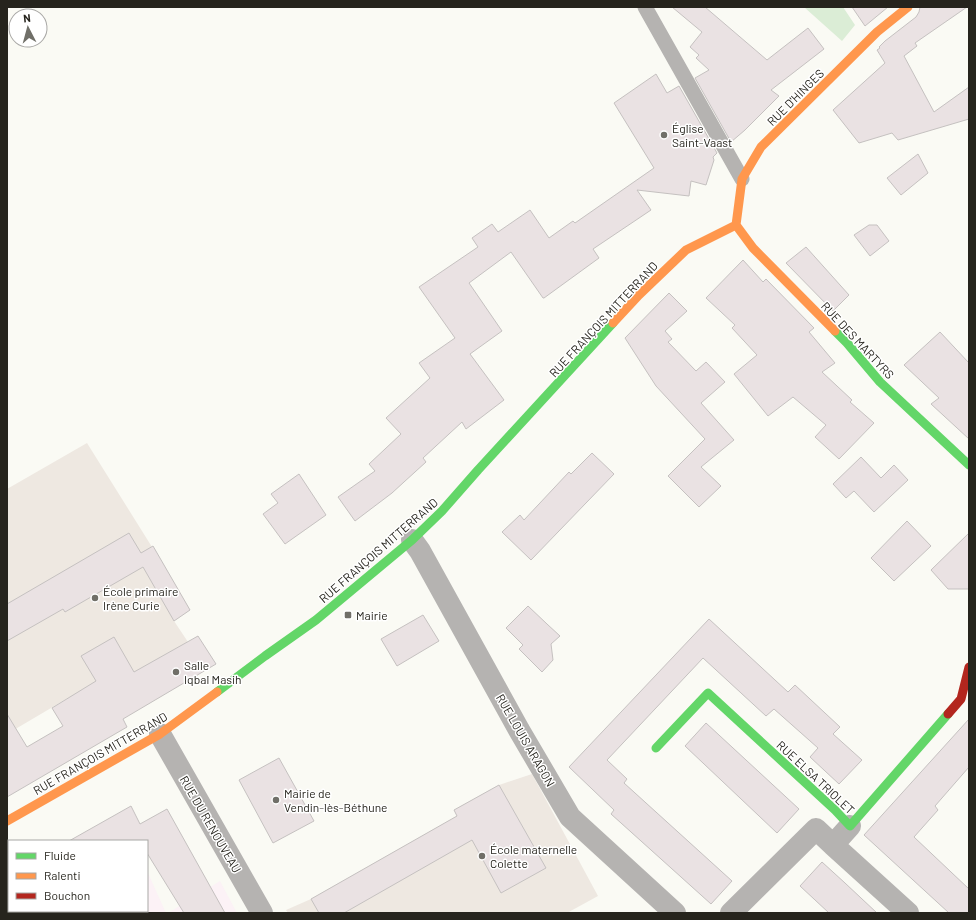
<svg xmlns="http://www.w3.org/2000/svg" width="976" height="920" viewBox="0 0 976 920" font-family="Barlow,sans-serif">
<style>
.commercial{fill:#fcf2f6}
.education{fill:#eee8e1}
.green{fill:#dbedd6}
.building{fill:#eae2e3;stroke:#c5c1c0}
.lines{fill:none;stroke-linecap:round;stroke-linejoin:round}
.lane{stroke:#b5b3b1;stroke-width:15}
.street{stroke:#b5b3b1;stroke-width:22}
.fast{stroke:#63d668;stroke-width:9}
.slow{stroke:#ff974d;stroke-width:9}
.jam{stroke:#b3261e;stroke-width:9}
.poi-dot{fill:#706f68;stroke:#fff;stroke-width:1.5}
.labels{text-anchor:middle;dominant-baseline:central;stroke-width:3;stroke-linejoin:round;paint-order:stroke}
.street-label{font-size:12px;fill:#26241d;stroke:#fff}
.poi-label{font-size:12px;fill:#26241d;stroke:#fff;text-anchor:start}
</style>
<rect width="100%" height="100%" fill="#fafaf4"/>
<path class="commercial" d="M 147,873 L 148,873 L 166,913 L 74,913 L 78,911 L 147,911 Z
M 220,881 L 237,913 L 168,913 Z"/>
<path class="education" d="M 87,443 L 167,571 L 190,610 L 174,621 L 188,642 L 101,691 L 68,698 L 7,734 L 7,489 Z
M 532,774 L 598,896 L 567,913 L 288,913 L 286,910 L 311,899 L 457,816 L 454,810 L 499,785 Z"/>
<path class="green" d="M 804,7 L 843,7 L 855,25 L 842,41 Z"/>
<path class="building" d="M 672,7 L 705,7 L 767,60 L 808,28 L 824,49 L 771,90 L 779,96 L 745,130 L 731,142 L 695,78 L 709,70 L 696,58 L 699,55 L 690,47 L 702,32 Z
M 852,7 L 888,7 L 865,26 Z
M 920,7 L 967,7 L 915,43 L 917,46 L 904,56 L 934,112 L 969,87 L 969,119 L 898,140 L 892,133 L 859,143 L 833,110 L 885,63 L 877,50 L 880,48 L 879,47 L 885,41 L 916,17 L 919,12 Z
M 656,74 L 667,93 L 679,86 L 717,153 L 713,157 L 714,160 L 706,185 L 691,181 L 689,196 L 637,190 L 651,210 L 593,249 L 599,258 L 544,298 L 543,298 L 511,252 L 469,283 L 502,331 L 470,354 L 504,400 L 466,429 L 462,422 L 423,458 L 426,462 L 404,482 L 392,493 L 355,521 L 338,497 L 375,471 L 369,464 L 401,434 L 386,418 L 430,378 L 419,363 L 455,338 L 419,287 L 478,247 L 472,238 L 492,224 L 498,232 L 530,210 L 549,238 L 573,221 L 575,223 L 654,168 L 614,103 Z
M 918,154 L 928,173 L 901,195 L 887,178 Z
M 869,225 L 877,225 L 889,241 L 870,256 L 854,235 Z
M 806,247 L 849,295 L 833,311 L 786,263 Z
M 743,260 L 763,282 L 766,279 L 814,328 L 809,332 L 835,363 L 822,372 L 852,400 L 850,402 L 874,423 L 839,459 L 815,437 L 826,425 L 793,397 L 768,416 L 734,374 L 757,355 L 732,328 L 735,325 L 706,298 Z
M 669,293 L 687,311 L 665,331 L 672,339 L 668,342 L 696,371 L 706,362 L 725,382 L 701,403 L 734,440 L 701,467 L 721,486 L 699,507 L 668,476 L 705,439 L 656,386 L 625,338 Z
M 940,332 L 969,363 L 969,439 L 931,404 L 939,398 L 904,365 Z
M 592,453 L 614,474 L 531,560 L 502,532 L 520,515 L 524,520 L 569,472 L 571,474 Z
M 861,457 L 881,478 L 894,465 L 908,480 L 874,512 L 854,491 L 846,498 L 833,484 Z
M 299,474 L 326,515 L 285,544 L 263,514 L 278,503 L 271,494 Z
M 907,521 L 931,546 L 894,581 L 871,558 Z
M 129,533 L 141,553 L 153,546 L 190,610 L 174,621 L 143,567 L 65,612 L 63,609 L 7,641 L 7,604 Z
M 969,533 L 969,589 L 948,589 L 931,570 Z
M 528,606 L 547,624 L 560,636 L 551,644 L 553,660 L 542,672 L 519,649 L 523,645 L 506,628 Z
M 423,615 L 439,641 L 397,666 L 381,639 Z
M 709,619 L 788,692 L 795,685 L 840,727 L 833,734 L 862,760 L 839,784 L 810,757 L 818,748 L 774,709 L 766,716 L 703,658 L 607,760 L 627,779 L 624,783 L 732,881 L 711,904 L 611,814 L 614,810 L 569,767 Z
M 198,636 L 216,664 L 123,719 L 127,727 L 7,797 L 7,714 L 27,747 L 63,726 L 52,708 L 96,681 L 81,656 L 114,637 L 134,672 Z
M 969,719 L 969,767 L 935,806 L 938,810 L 914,837 L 969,889 L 969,913 L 949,913 L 864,835 Z
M 706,723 L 799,809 L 777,833 L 685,746 Z
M 279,758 L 314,821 L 273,843 L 239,780 Z
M 499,785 L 546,868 L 501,893 L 472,840 L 344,913 L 319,913 L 311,899 L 457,816 L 454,810 Z
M 131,806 L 140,824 L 167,809 L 225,913 L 184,913 L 147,853 L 147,841 L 69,841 Z
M 822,862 L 845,883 L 877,913 L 829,913 L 800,886 Z"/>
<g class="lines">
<path class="lane" d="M 645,7 L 742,179"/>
<path class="street" d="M 412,540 L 420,551 L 519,730 L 570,817 L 675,913
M 160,734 L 262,913
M 833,845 L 908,913
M 731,913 L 816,829 L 833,845 L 850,826"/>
<path class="fast" d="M 835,331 L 847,343 L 880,382 L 969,465
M 217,692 L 265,656 L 316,620 L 412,540 L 442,511 L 478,470 L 613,323
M 656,748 L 708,693 L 835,810 L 850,826 L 948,714"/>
<path class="slow" d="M 736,225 L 753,248 L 835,331
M 736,225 L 742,179 L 761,147 L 877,32 L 908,7
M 613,323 L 639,295 L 686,250 L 736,225
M 7,821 L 160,734 L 217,692"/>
<path class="jam" d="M 948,714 L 961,699 L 969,667"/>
</g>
<g class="poi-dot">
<circle cx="664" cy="135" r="4"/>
<circle cx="95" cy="598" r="4"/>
<rect x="344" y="611" width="8" height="8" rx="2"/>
<circle cx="176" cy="672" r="4"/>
<circle cx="276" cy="800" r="4"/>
<circle cx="482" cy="856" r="4"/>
</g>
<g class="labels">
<g class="street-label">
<text transform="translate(795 97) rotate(-45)">RUE D'HINGES</text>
<text transform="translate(603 319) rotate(-47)">RUE FRANÇOIS MITTERRAND</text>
<text transform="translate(858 340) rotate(47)">RUE DES MARTYRS</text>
<text transform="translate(378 550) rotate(-41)">RUE FRANÇOIS MITTERRAND</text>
<text transform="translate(526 740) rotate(60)">RUE LOUIS ARAGON</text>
<text transform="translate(100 753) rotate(-30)">RUE FRANÇOIS MITTERRAND</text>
<text transform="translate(816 777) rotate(43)">RUE ELSA TRIOLET</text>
<text transform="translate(211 824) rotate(60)">RUE DU RENOUVEAU</text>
</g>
<g class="poi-label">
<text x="672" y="128">Église<tspan x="672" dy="14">Saint-Vaast</tspan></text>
<text x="103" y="591">École primaire<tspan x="103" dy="14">Irène Curie</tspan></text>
<text x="356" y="615">Mairie</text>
<text x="184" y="665">Salle<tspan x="184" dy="14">Iqbal Masih</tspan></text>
<text x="284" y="793">Mairie de<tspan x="284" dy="14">Vendin-lès-Béthune</tspan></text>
<text x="490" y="849">École maternelle<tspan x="490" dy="14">Colette</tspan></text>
</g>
</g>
<rect width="976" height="920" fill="none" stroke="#26241d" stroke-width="16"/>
<rect x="8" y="840" width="140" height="72" fill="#ffffff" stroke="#a8a7a5"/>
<rect x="16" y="853" width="20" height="6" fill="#63d668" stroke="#a8a7a5"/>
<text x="44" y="860" font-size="12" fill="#26241d">Fluide</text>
<rect x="16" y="873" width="20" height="6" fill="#ff974d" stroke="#a8a7a5"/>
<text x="44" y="880" font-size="12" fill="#26241d">Ralenti</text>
<rect x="16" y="893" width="20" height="6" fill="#b3261e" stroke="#a8a7a5"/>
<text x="44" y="900" font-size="12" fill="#26241d">Bouchon</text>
<g transform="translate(28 28) rotate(354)"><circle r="19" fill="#ffffff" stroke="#a8a7a5"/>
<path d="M0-3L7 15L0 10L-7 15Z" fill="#706f68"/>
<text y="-6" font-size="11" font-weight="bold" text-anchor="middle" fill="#26241d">N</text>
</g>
</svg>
